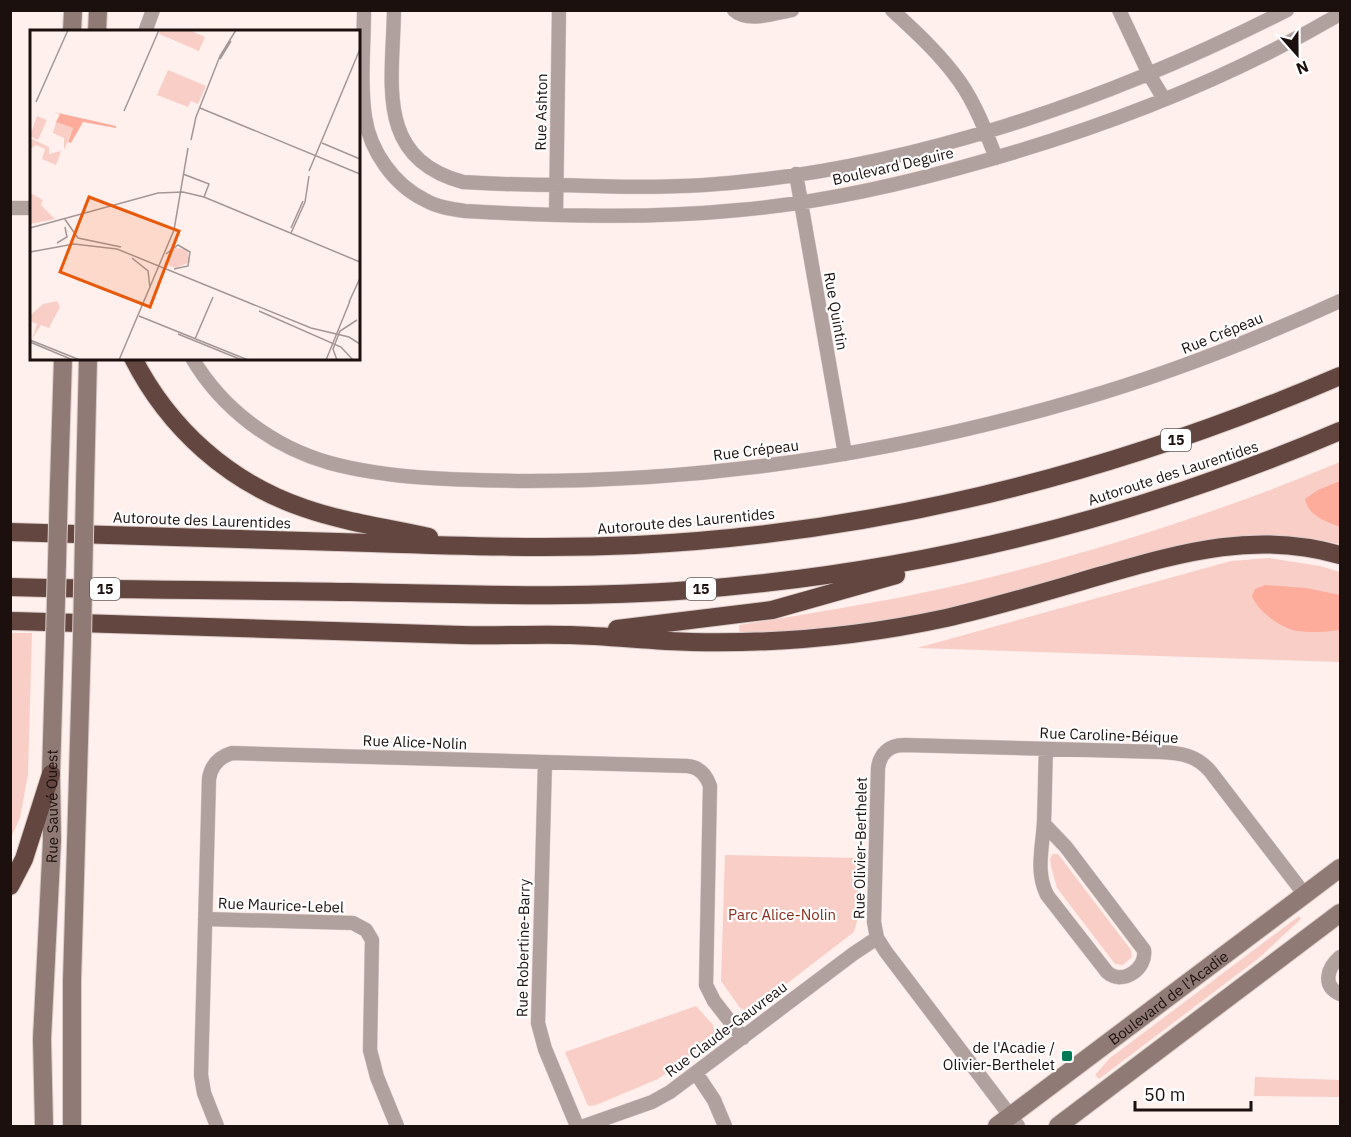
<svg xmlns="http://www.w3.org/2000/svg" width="1351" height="1137" viewBox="0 0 1351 1137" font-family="'IBM Plex Sans',sans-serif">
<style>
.green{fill:#f9cec6}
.forest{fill:#fdac9c}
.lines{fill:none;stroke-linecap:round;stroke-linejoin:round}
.minor-casing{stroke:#dbccc9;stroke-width:15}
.secondary-casing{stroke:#dbccc9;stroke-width:20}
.motorway-casing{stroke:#dbccc9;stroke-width:20}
.minor{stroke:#b1a19e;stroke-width:14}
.secondary{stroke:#907a75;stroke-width:18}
.motorway{stroke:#634640;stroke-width:18}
.secondary-bridge-casing{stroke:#dbccc9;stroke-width:20;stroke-linecap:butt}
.secondary-bridge{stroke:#907a75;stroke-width:18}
.poi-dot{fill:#007957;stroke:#fff;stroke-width:2}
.labels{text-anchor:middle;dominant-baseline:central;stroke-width:4.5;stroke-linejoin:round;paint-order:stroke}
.shield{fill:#fff;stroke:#605856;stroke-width:1.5}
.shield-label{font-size:14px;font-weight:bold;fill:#1c100e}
.street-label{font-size:15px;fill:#1c100e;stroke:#fff}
.park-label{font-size:15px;fill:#892d1e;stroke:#fff}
.poi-label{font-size:15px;fill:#1c100e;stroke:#fff;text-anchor:end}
.inset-road{fill:none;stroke:#a49694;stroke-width:1.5}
.view{fill:#e8590c;fill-opacity:0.15;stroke:#e8590c;stroke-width:3}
.inset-edge{fill:none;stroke:#1c100e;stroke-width:3}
</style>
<rect width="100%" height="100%" fill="#fff0ed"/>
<path class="green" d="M 1340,462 L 1340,544 L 1306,538 L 1279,536 L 990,602 L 863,626 L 740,636 L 739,625 C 814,613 889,601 963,584 C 1092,553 1218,513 1340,462 Z
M 1269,558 L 1320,566 L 1340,572 L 1340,662 L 917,648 L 1231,561 Z
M 11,633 L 32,633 L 28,774 L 20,818 L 11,838 Z
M 1053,854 L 1058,854 L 1131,950 L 1132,957 L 1123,965 L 1115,964 L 1057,888 L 1051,866 L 1050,859 Z
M 725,855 L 859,858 L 857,921 L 854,932 L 754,1009 L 746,1011 L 740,1008 L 721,981 Z
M 1299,916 L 1301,919 L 1259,958 L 1099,1079 L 1095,1075 L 1110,1058 Z
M 696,1006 L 713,1025 L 715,1035 L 711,1041 L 658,1079 L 596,1105 L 589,1106 L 587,1104 L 565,1052 Z
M 1255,1077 L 1340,1080 L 1340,1097 L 1254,1096 Z"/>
<path class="forest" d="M 1340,481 L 1340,527 C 1326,521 1309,517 1305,499 L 1318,490 Z
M 1265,585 L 1306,588 L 1340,595 L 1340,630 C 1326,632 1311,633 1297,631 C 1281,628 1257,611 1252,596 L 1255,589 Z"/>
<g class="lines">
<defs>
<path id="minor" d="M 364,10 C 364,45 360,82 365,117 C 370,151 394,185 425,200 C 437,207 451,209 465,211 C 556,216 649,219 739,210 C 819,203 900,185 977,163 C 1103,128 1227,80 1340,14
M 394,10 C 393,82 374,158 463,182 C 496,184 530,185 563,185 C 610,187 657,188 704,185 C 904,172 1110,100 1287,10
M 734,10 C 748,23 775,13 792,10
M 892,10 C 916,32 941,55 960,82 C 976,105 986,132 996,158
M 1119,10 L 1149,74 L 1164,99
M 145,32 L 153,10
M 796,174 L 845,454
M 10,208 L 32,208
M 556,214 L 559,10
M 192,358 C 222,409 273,447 330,463 C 389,479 456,480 518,481 C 707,482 896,453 1078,400 C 1168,374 1255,340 1340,301
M 545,762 L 538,1023 L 545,1049 L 577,1126
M 1044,824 L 1066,847 L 1144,950 C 1147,969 1122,986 1107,972 L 1047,895 C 1035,871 1043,846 1044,821 C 1045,797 1045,773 1046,749
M 205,919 L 353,923 L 366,930 L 372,940 L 370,1050 L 377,1077 L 397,1126
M 1340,957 C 1327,968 1322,986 1340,994
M 696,1073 L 714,1100 L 725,1126
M 217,1126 L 204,1093 L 201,1075 L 209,779 C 211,765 219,757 232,753 L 687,766 C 699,767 706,774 710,786 L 706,985 L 714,1001 L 743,1038
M 584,1126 L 652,1102 L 670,1092 L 853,954 L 877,938
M 1018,1126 L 886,952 L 877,938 L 874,922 L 878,768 C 880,754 889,745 904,745 L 1160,752 C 1181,753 1196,755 1210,771 L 1305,895"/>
<g id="secondary">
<path d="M 72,32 L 73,10"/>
<path d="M 97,32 L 98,10"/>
<path d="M 59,485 L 63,358"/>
<path d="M 85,486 L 88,358"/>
<path id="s1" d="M 44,1126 L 42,1039 L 52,840 L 51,774 L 55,638"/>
<path d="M 72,1126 L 72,981 L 82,639"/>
<path id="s2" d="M 997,1126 L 1340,868"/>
<path d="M 1058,1126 L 1340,913"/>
</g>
<path id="motorway" d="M 133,358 C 169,429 230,483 304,508 C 344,522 388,528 429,537
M 10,532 C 131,536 251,540 371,543 C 459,546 548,549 636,545 C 880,533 1117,472 1340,376
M 10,587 C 124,590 237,590 350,592 C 464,594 577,599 690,590 C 914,573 1134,519 1340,431
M 10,621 C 161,625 312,630 462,635 C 498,636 534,634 570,635 C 611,636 651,641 692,642 C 777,644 863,636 946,618 C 999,606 1051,590 1103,575 C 1184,552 1257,531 1340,555
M 617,629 L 772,610 L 896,575
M 10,886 L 24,859 L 51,774"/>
</defs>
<use href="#minor" class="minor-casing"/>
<use href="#secondary" class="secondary-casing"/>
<use href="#motorway" class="motorway-casing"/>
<use href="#minor" class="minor"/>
<use href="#secondary" class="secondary"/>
<use href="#motorway" class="motorway"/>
<defs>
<path id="secondary-bridge" d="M 55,638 L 59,485
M 82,639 L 85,486"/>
</defs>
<use href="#secondary-bridge" class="secondary-bridge-casing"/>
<use href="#secondary-bridge" class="secondary-bridge"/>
</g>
<rect class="poi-dot" x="1061" y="1050" width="12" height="12" rx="3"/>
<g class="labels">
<g class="shield">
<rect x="1161" y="429" width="30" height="22" rx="4.5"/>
<rect x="90" y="578" width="30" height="22" rx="4.5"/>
<rect x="686" y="578" width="30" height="22" rx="4.5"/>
</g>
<g class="shield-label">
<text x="1176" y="440">15</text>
<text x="105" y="589">15</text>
<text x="701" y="589">15</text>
</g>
<g class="street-label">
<text transform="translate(541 112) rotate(-89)">Rue Ashton</text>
<text transform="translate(893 166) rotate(-13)">Boulevard Deguire</text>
<text transform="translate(836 311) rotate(80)">Rue Quintin</text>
<text transform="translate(1222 333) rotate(-22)">Rue Crépeau</text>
<text transform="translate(756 450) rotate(-7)">Rue Crépeau</text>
<text transform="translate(1173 473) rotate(-18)">Autoroute des Laurentides</text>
<text transform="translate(202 520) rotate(2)">Autoroute des Laurentides</text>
<text transform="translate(686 521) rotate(-5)">Autoroute des Laurentides</text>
<text transform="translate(1109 735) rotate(2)">Rue Caroline-Béique</text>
<text transform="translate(415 742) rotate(2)">Rue Alice-Nolin</text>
<text stroke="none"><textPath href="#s1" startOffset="320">Rue Sauvé Ouest</textPath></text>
<text transform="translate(860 848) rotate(-89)">Rue Olivier-Berthelet</text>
<text transform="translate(281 905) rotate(2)">Rue Maurice-Lebel</text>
<text transform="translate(523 948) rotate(-89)">Rue Robertine-Barry</text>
<text stroke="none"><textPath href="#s2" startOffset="214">Boulevard de l'Acadie</textPath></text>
<text transform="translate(726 1029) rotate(-37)">Rue Claude-Gauvreau</text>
</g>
<g class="park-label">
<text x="782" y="914">Parc Alice-Nolin</text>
</g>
<g class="poi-label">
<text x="1055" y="1047">de l'Acadie /<tspan x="1055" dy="17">Olivier-Berthelet</tspan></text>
</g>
</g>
<g transform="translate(30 30)">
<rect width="330" height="330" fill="#fff0ed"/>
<path d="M 131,0 L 159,0 L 175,7 L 169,21 L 129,4 ZM 138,40 L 176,56 L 168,74 L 161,71 L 158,77 L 127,65 ZM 7,86 L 17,90 L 8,110 L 0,106 ZM 26,92 L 43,98 L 34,120 L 34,108 L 23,103 ZM 0,108 L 19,117 L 19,124 L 31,121 L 26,135 L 12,129 L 15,119 L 6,115 L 0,119 ZM 0,163 L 13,170 L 11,175 L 25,189 L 0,194 ZM 144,218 L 157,219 L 160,232 L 146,238 L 134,234 ZM 27,271 L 30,277 L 19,298 L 11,295 L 2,309 L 7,294 L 0,291 L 1,285 L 13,274 Z" fill="#f9cec6"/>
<path d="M 24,82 L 86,96 L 86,98 L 53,92 L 41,113 L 38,112 L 43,98 L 26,92 L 30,84 Z" fill="#fdac9c"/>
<path class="inset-road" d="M 190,29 L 201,11M 6,72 L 38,0M 170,78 L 330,144M 94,81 L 129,0M 161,110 L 166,87 L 190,26 L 206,0M 292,113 L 330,129M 279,141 L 330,19M 153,144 L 179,154 L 174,167M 34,188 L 48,208 L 91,217M 0,198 L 128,163 L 153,162 L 174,167 L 330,232M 261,198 L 273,171M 261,203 L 275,172 L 279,146M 27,213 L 37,207 L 35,197M 0,222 L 44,214 L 87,219 L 281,298 L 319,307 L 330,314M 136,224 L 148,215 L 160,222 L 158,236 L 144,239M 102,228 L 118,241 L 120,258M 319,272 L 330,248M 229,281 L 311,317 L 323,330M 109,286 L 218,330M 148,304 L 212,330M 165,309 L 183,267M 0,310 L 50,330M 0,312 L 43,330M 89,330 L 144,200 L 158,118M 296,330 L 320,271M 307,330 L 303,319 L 310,301 L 327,290"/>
<path class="view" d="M 59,167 L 149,201 L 120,277 L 30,242 Z"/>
<rect width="330" height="330" class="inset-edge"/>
</g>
<rect width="1351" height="1137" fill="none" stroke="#1c100e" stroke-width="24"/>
<g transform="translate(1297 54) rotate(159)" stroke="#ffffff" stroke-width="4.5" paint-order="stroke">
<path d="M0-4.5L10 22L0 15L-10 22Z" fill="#1c100e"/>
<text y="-9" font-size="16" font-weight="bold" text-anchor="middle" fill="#1c100e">N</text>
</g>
<path d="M1135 1101v9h116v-9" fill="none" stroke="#1c100e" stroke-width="3"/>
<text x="1144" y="1101" font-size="18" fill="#1c100e" stroke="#ffffff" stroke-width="4.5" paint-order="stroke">50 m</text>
</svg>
